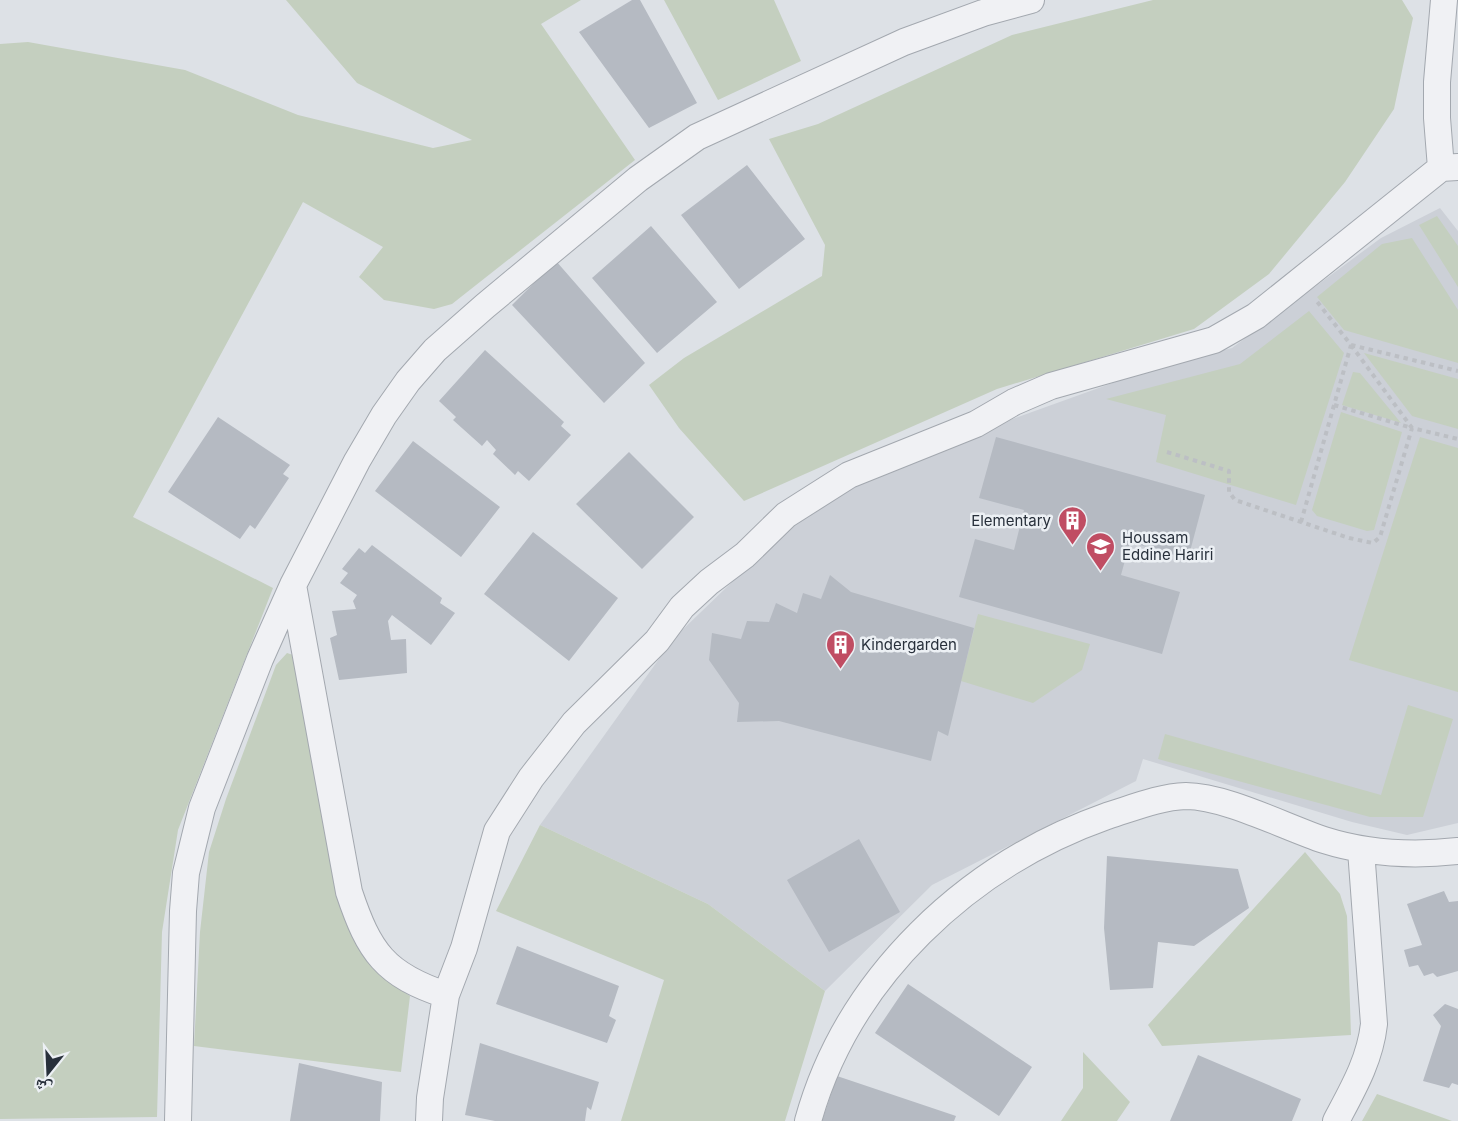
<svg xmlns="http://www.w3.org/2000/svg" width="1458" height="1121" viewBox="0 0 1458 1121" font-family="Inter,'Noto Naskh Arabic',sans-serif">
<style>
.built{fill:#ccd0d7}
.green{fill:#c4cfbf}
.building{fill:#b5bac2}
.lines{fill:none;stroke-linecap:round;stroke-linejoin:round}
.street-casing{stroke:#a3a8af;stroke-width:28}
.path{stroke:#bcbfc4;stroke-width:4;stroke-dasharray:4.5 4.5;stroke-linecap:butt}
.street{stroke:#f0f1f4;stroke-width:26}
.labels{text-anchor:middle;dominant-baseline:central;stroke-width:5;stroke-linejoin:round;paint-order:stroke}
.poi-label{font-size:15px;fill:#28303b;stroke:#ecf0f4;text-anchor:start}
</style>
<rect width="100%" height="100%" fill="#dde1e6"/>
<path class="built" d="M 1440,208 L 1458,231 L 1458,823 L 1407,835 L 1352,822 L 1143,759 L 1136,781 L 932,885 L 825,991 L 708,904 L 540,825 L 674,638 L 812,505 L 985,429 L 1157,367 L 1232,348 L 1381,238 Z"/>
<path class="green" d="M 286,0 L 581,0 L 541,24 L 635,160 L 452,304 L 434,309 L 384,300 L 359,277 L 383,247 L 303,202 L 133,517 L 273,588 L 178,830 L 162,932 L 157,1117 L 0,1119 L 0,44 L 28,42 L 185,70 L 298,115 L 433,148 L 472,140 L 357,83 Z
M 664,0 L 774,0 L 801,61 L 718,100 Z
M 1153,0 L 1402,0 L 1413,18 L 1394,109 L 1345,182 L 1269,274 L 1194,329 L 997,389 L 744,501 L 679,428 L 649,385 L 684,358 L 822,276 L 825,245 L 769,139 L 818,124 L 1012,35 Z
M 1437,216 L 1458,246 L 1458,287 L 1419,225 Z
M 1412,238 L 1458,310 L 1458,363 L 1344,330 L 1317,297 L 1382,244 Z
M 1309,311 L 1344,353 L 1296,505 L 1156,462 L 1166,415 L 1106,399 L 1240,364 Z
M 1364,353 L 1458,379 L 1458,429 L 1412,416 Z
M 1353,372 L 1360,373 L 1401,423 L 1342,405 Z
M 1341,412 L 1402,432 L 1374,530 L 1367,531 L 1317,516 L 1312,510 Z
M 1420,437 L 1458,448 L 1458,692 L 1349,660 Z
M 978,614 L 1090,644 L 1082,670 L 1033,703 L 961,681 Z
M 287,653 L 293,655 L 373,963 L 389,982 L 410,996 L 401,1072 L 194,1046 L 200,932 L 209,852 L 226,799 L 276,665 Z
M 1408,705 L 1453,719 L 1423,817 L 1370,817 L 1158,759 L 1165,734 L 1381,795 Z
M 540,825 L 708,904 L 825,991 L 785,1121 L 621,1121 L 664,980 L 496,911 Z
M 1305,852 L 1340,894 L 1347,916 L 1351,1035 L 1162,1046 L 1148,1025 Z
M 1083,1052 L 1130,1102 L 1117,1121 L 1061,1121 L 1083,1088 Z
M 1377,1094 L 1452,1121 L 1362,1121 Z"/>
<path class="building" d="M 632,0 L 640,0 L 697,103 L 649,128 L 579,32 Z
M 747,165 L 805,239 L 739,289 L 681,215 Z
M 651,226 L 717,302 L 657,353 L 592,278 Z
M 556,261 L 645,363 L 604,403 L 512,305 Z
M 485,350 L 564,422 L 561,426 L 571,435 L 529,481 L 518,471 L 515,475 L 493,454 L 496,450 L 487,440 L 482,446 L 453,420 L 456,417 L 439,401 Z
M 218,417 L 290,465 L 283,474 L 289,478 L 255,529 L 250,525 L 240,539 L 168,492 Z
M 996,437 L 1205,495 L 1188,559 L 1130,542 L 1121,575 L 1180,592 L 1162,654 L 959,597 L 975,539 L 1014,550 L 1024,510 L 979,498 Z
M 413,441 L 500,507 L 461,557 L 375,491 Z
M 629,452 L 694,517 L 642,569 L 576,504 Z
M 533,532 L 618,598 L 569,661 L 484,594 Z
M 372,545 L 442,598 L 440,603 L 455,613 L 431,645 L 392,615 L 388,621 L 391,640 L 406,639 L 407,673 L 339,680 L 330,638 L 337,635 L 332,611 L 356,609 L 353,601 L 357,595 L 340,583 L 348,573 L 342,569 L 359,548 L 365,553 Z
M 830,575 L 851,592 L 974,628 L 948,736 L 938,731 L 931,761 L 779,721 L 737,722 L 739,703 L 709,660 L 712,633 L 741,639 L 747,621 L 769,622 L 776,603 L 797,613 L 803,593 L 821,599 Z
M 859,839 L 900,912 L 829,952 L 787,880 Z
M 1107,856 L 1238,869 L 1249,908 L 1194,946 L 1158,942 L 1153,988 L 1110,990 L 1104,928 Z
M 1444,891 L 1449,902 L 1458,901 L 1458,971 L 1437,977 L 1433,973 L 1424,976 L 1418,965 L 1409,967 L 1404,950 L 1422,945 L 1407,904 Z
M 517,946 L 619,986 L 609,1016 L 616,1020 L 607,1043 L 496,1004 Z
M 908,984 L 1032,1067 L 999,1116 L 875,1033 Z
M 1445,1004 L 1458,1009 L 1458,1085 L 1452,1083 L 1449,1088 L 1423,1081 L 1441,1026 L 1433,1015 Z
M 480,1043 L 599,1082 L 591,1110 L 587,1107 L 585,1121 L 495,1121 L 465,1115 Z
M 1198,1055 L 1301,1099 L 1292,1121 L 1170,1121 Z
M 299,1063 L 382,1082 L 380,1121 L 290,1121 Z
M 837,1076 L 956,1116 L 954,1121 L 822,1121 Z"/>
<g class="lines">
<defs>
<path id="street" d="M 1444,0 L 1437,82 L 1437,118 L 1441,168 L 1458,167
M 293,585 L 349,892 C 369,952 385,975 446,995 L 430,1098 L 429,1121
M 446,995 L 464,948 L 497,831 L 531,778 L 574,723 L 657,641 L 682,607 L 709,582 L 745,555 L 786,515 L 849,475 L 976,424 L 1014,402 L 1051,386 L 1214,340 L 1256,316 L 1441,168
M 178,1121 L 183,911 L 186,873 L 202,808 L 260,659 L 293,585 L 357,461 L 384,415 L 408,381 L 435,350 L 485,306 L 638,179 L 697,137 L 904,42 L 983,13 L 1031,0
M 808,1121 C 848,977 968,865 1107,816 C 1133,808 1159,797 1186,796 C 1225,796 1285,827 1324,840 C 1368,854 1412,856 1458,851
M 1336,1121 C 1353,1089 1370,1060 1374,1024 L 1361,850"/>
</defs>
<use href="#street" class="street-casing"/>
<path class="path" d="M 1351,345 L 1458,371
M 1351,345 L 1412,428
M 1334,405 L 1412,428
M 1167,452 L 1229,471 L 1229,492 L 1235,500 L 1349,538 L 1373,543 L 1380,537 L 1412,428 L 1458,439
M 1301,522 L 1351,345 L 1315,299"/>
<use href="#street" class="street"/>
</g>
<defs>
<symbol id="building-pin" viewBox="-11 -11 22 30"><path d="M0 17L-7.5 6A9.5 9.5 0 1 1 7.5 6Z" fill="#c04d63" stroke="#ecf0f4"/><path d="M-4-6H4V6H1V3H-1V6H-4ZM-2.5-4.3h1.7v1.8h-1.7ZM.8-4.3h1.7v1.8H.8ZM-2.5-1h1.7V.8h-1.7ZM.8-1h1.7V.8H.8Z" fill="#fff"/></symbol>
<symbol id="school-pin" viewBox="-11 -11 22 30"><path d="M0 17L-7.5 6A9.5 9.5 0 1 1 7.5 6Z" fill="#c04d63" stroke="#ecf0f4"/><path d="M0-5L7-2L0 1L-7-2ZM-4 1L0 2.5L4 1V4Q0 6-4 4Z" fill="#fff"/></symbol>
</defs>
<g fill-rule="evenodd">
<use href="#building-pin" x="1056" y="504" width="33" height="45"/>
<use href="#school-pin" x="1084" y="530" width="33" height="45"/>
<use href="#building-pin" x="824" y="628" width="33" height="45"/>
</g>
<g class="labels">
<g class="poi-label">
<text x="1051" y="520" text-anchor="end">Elementary</text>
<text x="1122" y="537">Houssam<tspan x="1122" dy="17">Eddine Hariri</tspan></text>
<text x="861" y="644">Kindergarden</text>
</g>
</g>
<g transform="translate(48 1073) rotate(198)" stroke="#ecf0f4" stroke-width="4.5" paint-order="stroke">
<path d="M0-4.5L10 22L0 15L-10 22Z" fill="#28303b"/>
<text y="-9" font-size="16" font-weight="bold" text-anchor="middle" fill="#28303b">ش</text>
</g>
</svg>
